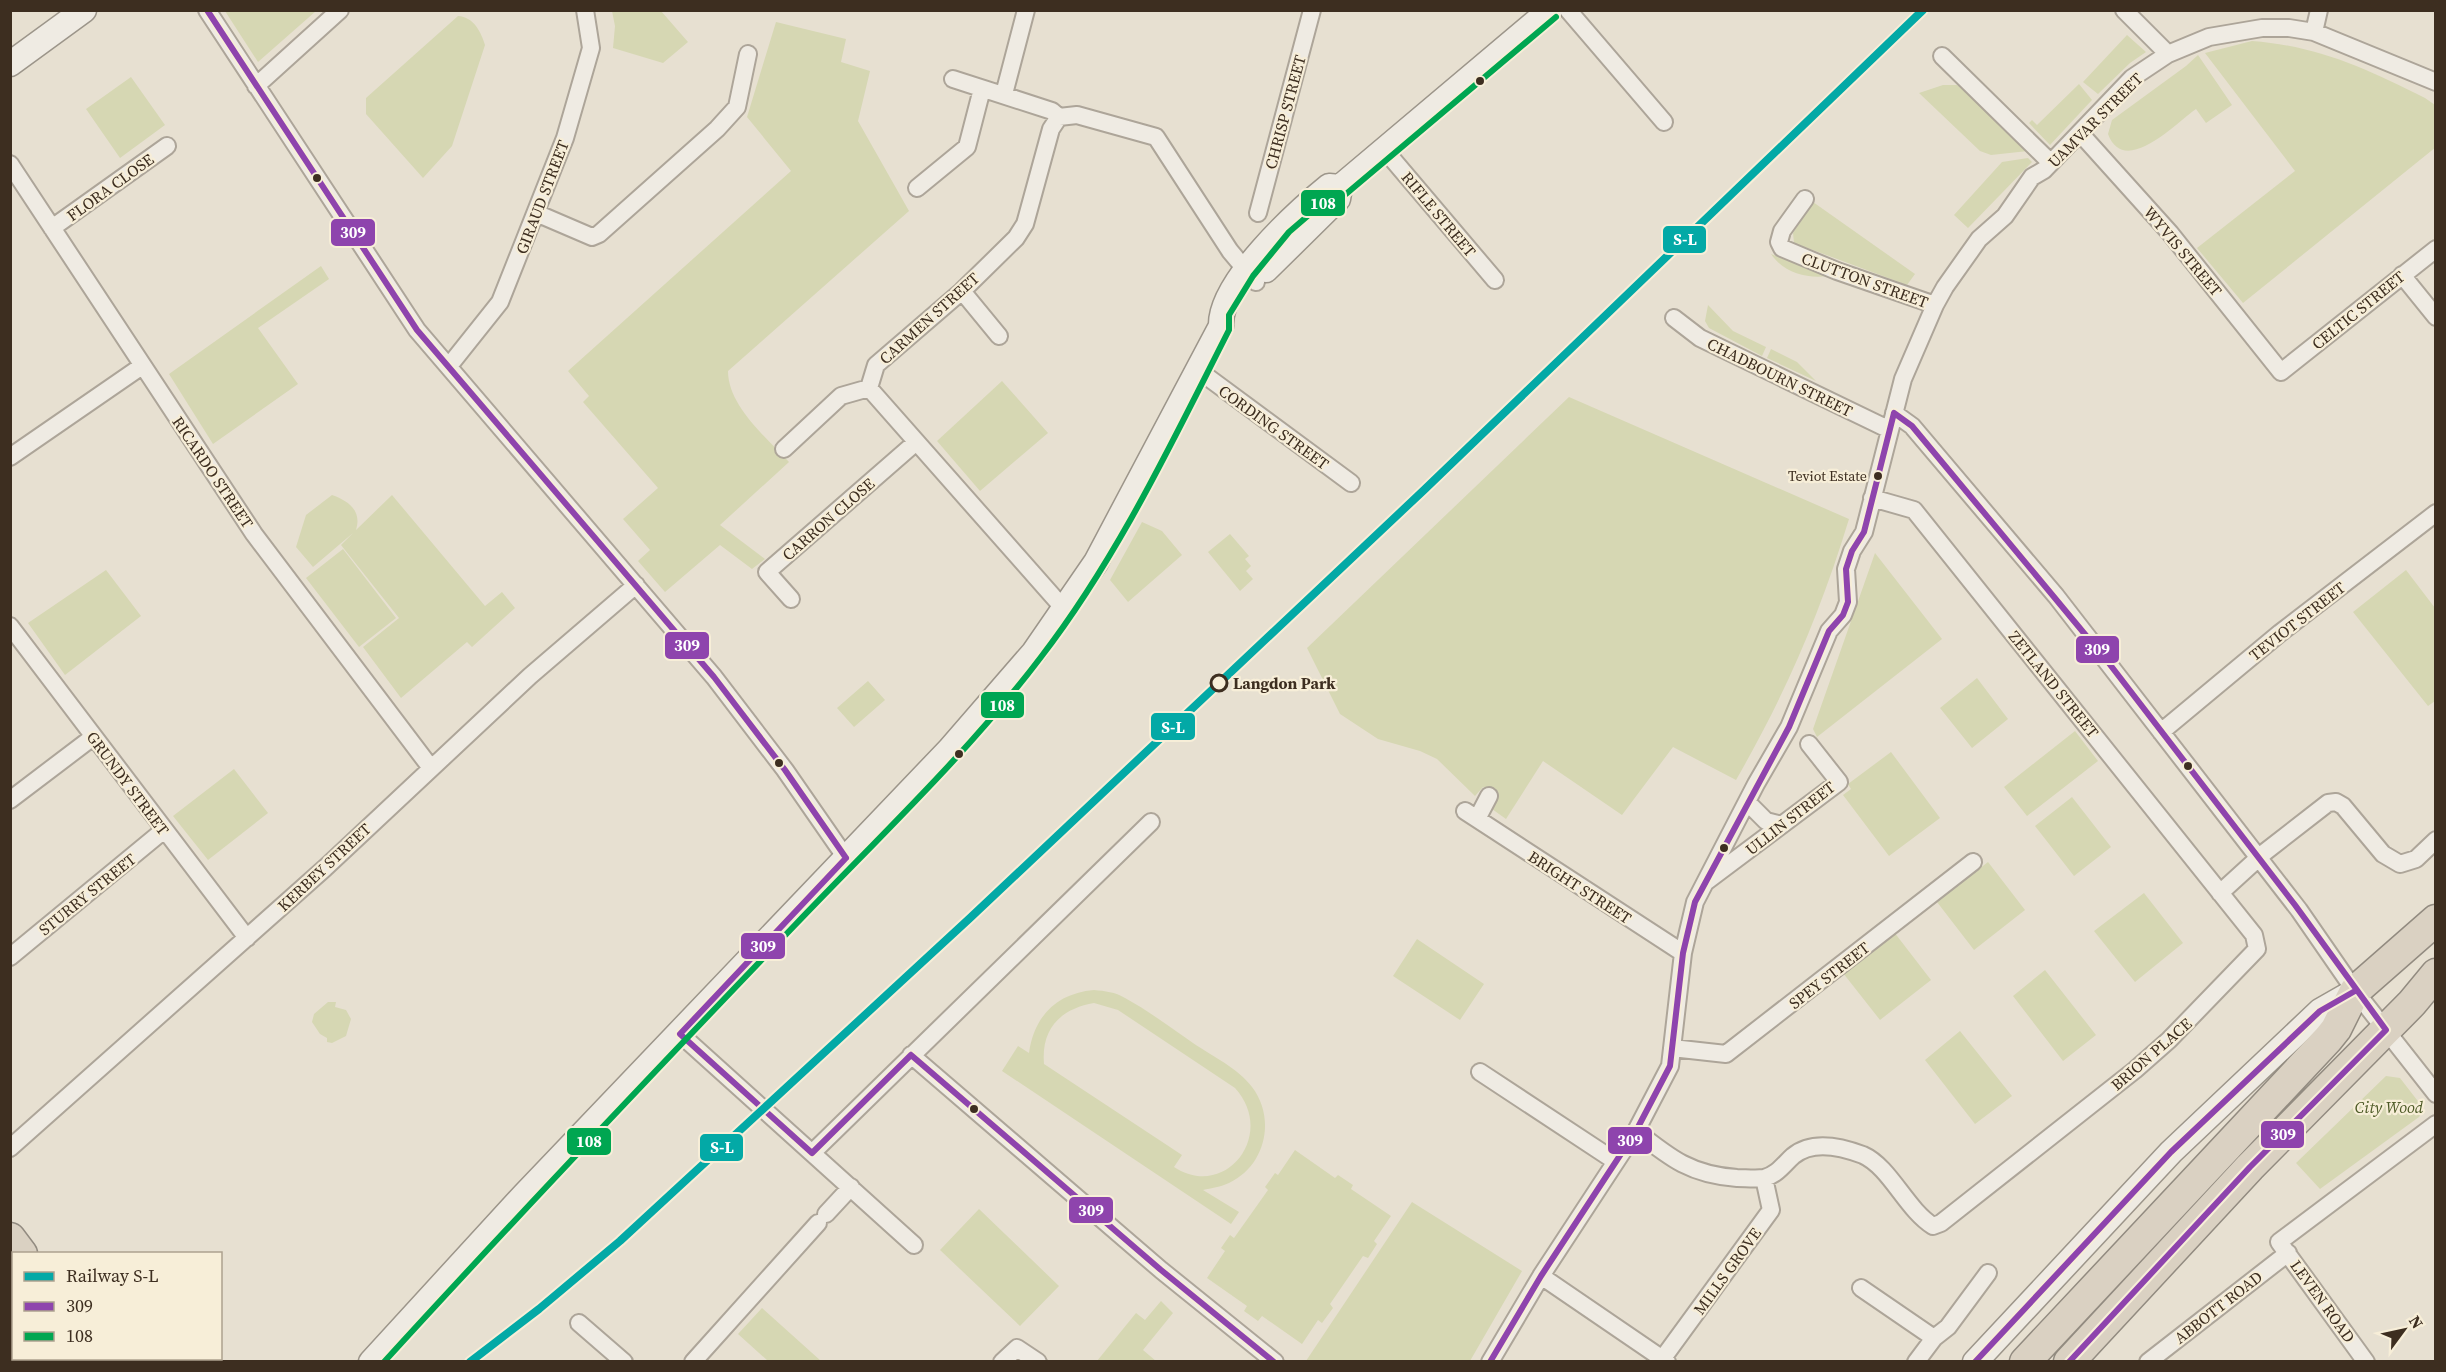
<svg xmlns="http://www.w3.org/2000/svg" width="2446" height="1372" viewBox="0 0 2446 1372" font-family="'Source Serif 4',serif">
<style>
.green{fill:#d6d7b3;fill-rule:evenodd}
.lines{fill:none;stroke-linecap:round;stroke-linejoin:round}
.street-casing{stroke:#ada599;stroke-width:20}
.secondary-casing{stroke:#9c958a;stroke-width:27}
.highway-casing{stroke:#928b80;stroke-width:33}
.street{stroke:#efebe3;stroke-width:16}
.secondary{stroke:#efebe3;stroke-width:24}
.highway{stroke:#dad1c2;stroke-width:30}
.bus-1-casing{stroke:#f7eed8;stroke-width:10}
.bus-2-casing{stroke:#f7eed8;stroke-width:10}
.bus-1{stroke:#8e44ad;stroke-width:6}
.bus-2{stroke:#00a651;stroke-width:6}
.rail-1-casing{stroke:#f7eed8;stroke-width:12}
.rail-1{stroke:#03a9a6;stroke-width:8}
.bus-dot{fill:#3d2e20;stroke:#f7eed8;stroke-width:2}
.stop-dot{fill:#f7eed8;stroke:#3d2e20;stroke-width:3}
.labels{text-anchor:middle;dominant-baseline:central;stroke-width:4.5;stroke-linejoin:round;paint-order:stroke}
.bus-label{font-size:14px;fill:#3d2e20;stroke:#f7eed8;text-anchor:end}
.street-label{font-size:16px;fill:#3d2e20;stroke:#f7eed8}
.stop-label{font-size:16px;font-weight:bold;fill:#3d2e20;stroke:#f7eed8;text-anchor:start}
.park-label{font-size:16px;font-style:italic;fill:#4d5a26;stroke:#f7eed8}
.line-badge{stroke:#f7eed8;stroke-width:2}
.badge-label{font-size:16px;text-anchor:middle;font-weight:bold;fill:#fff}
</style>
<rect width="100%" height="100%" fill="#e7e0d1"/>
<path class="green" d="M 225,11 L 316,11 L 258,62 Z
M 612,11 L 661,11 L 688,42 L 663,63 L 613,48 L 615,26 Z
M 458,16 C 474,17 481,32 485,45 L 452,146 L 423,178 L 366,114 L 366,98 Z
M 776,22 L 846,39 L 841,62 L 870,71 L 858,121 L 909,211 L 728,371 C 728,406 767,438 789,462 L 720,525 L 765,559 L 752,569 L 720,545 L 665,592 L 638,561 L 650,550 L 623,519 L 658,488 L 583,402 L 589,396 L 568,371 L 791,171 L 747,117 Z
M 2127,35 L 2146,52 L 2130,63 L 2098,94 L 2083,82 Z
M 2252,41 C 2318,46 2367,69 2425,98 L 2435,105 L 2436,147 L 2243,303 L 2197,248 L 2295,171 L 2205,53 Z
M 2198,55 L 2232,105 L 2206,123 L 2196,109 C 2174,125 2124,177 2108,134 L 2112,120 L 2186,66 Z
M 131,77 L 165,125 L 120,158 L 86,109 Z
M 2079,84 L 2092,100 L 2050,145 L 2029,123 L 2032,120 L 2037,125 Z
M 1943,85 L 1957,85 L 1966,91 L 2028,151 L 1991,155 L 1980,151 L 1919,93 Z
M 2028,158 L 2032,162 L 1968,228 L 1954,215 L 2002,162 Z
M 1813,202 L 1915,274 L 1907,285 L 1794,243 L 1793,233 Z
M 1771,254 L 1827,276 C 1807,279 1783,272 1771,254 Z
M 321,266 L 329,279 L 258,328 L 298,384 L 213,444 L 169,374 Z
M 1708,305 L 1733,331 L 1766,347 L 1762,356 L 1709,328 L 1705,321 Z
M 1771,349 L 1797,362 L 1816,381 L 1767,358 Z
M 1002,381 L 1048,433 L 980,491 L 937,441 Z
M 1569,397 L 1849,519 C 1820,614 1786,693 1736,780 L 1673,747 L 1622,815 L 1543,761 L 1506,819 L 1492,809 L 1498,797 L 1483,787 L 1475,796 L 1437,759 L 1420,751 L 1378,739 L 1340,714 L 1307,648 Z
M 332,495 C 349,501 362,511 356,530 L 392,495 L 485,606 L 502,592 L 515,608 L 472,647 L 467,642 L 401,698 L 363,647 L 399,618 L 341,545 L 353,533 L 313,567 L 296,547 L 306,515 Z
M 1142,522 L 1162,531 L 1182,555 L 1128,602 L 1110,580 Z
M 1230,534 L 1249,556 L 1245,559 L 1251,566 L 1246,571 L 1253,579 L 1240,591 L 1208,552 Z
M 343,549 L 396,618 L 359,647 L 306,578 Z
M 1875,553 L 1942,639 L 1817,737 L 1813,729 Z
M 106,570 L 141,616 L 65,675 L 28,623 Z
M 2406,570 L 2435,608 L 2435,701 L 2428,706 L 2353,612 Z
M 1977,678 L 2008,719 L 1972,748 L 1940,708 Z
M 868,681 L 885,700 L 854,727 L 837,708 Z
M 2075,731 L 2098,761 L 2027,816 L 2004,787 Z
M 1891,752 L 1940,818 L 1889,856 L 1843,795 L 1851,789 L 1848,784 Z
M 234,769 L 268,813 L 208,860 L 173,816 Z
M 2072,797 L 2111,847 L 2074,876 L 2035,826 Z
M 1988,862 L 2025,910 L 1974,950 L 1937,902 Z
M 2144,893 L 2183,943 L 2135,982 L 2094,931 Z
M 1894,932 L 1931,980 L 1880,1020 L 1843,973 Z
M 1417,939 L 1484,984 L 1460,1020 L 1393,976 Z
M 2045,970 L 2096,1035 L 2063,1061 L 2013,996 Z
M 1094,990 C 1105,991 1115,992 1125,998 C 1149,1011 1171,1028 1193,1043 C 1212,1056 1238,1068 1252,1087 C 1276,1118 1266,1166 1229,1183 C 1221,1187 1211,1188 1203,1190 L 1239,1212 L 1231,1224 L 1002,1071 L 1018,1046 L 1029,1053 C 1034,1016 1057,993 1094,990 ZM 1094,1003 L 1118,1010 L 1235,1088 C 1277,1134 1226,1201 1174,1167 L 1182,1155 L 1044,1064 C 1041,1029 1060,1009 1094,1003 Z
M 328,1002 L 336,1002 L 335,1007 L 346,1010 L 351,1019 L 346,1036 L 332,1043 L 327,1042 L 327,1038 L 320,1034 L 312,1022 L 314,1014 Z
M 1960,1031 L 2012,1096 L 1975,1124 L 1925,1060 Z
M 2386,1076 L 2400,1078 L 2424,1109 L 2419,1117 L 2320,1189 L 2296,1163 Z
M 1295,1150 L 1335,1178 L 1338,1175 L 1353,1185 L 1351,1189 L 1391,1216 L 1374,1241 L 1377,1244 L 1368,1258 L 1363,1256 L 1330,1304 L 1333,1308 L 1322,1323 L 1318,1320 L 1302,1344 L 1262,1316 L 1258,1321 L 1244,1311 L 1247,1306 L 1207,1278 L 1225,1251 L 1221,1248 L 1230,1235 L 1234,1238 L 1268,1190 L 1265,1187 L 1275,1173 L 1278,1175 Z
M 1412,1202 L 1522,1271 L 1470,1361 L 1306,1361 Z
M 979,1209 L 1059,1286 L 1020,1326 L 940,1250 Z
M 1161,1301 L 1173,1313 L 1143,1350 L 1156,1361 L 1097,1361 L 1136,1313 L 1145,1320 Z
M 762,1308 L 821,1361 L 768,1361 L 738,1334 Z"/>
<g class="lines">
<defs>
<path id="street" d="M 207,10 L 417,330 L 714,677 L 785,770 L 846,858
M 1568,10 L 1664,122
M 2124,10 L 2168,54
M 2314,32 L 2319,10
M 1942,56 L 2051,163
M 953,79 L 1052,111 L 1059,117
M 256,86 L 340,10
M 1004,94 L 1026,10
M 1059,117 L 1077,115 L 1156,137 L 1230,251 L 1256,282
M 2080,133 L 2170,233 L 2281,372 L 2436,249
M 1383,148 L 1495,280
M 10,164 L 254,534 L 431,768
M 917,188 L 967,147 L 982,89
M 1805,199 L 1782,231 L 1779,242 L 1782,248 L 1837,271 L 1935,305
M 536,213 L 592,237 L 599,234 L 717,129 L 737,107 L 748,54
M 1258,213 L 1312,10
M 52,228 L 167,146
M 2402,275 L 2436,317
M 962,291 L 999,336
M 1674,318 L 1700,338 L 1890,430
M 449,366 L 500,302 L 565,138 L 591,48 L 585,10
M 1198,370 L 1351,483
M 869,388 L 876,365 L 962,291 L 1016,238 L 1025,224 L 1051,129 L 1059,117
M 869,388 L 1065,610
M 1894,413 L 1912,426 L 2056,596 L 2299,910 L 2355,991 L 2436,1094
M 784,449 L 841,396 L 869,388
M 10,457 L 142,366
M 791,599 L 767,572 L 915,443
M 10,626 L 247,938
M 2161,732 L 2280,633 L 2436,513
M 10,800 L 93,737
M 1747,802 L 1766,821 L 1782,825
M 1465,811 L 1683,953
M 1477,819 L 1489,796
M 1707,881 L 1839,782 L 1809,744
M 2220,893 L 2265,852 L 2328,803 L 2336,802 L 2343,806 L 2383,854 L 2400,864 L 2416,859 L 2436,840
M 10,957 L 164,830
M 680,1034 L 914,1245
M 1672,1048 L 1726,1054 L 1973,862
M 911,1055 L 1161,1270 L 1275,1362
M 1480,1072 L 1615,1161
M 1636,1131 C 1670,1158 1691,1175 1737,1178 C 1745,1178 1756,1179 1764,1178 C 1777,1175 1784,1164 1793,1156 C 1812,1140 1842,1147 1863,1155 C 1890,1167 1906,1209 1933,1226 L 1941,1223 L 2135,1070 L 2169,1040 L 2257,949 L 2254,935 L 1914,510 L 1872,498
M 10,1148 L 325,868 L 530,676 L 636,585
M 812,1153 L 1151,822
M 826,1214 L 851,1187
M 1541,1276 L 1667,1362
M 1861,1288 L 1934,1338 L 1916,1362
M 579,1323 L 624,1362
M 1934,1338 L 1948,1327 L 1988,1273
M 1663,1358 L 1771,1210 L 1764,1178
M 693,1362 L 818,1223
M 1002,1362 L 1017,1348 L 1038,1362
M 1490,1362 L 1541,1276 L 1636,1131 L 1670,1066 L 1683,953 L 1695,902 L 1756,784 L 1789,727 L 1829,631 L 1843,615 L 1848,602 L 1846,569 L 1852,551 L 1864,532 L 1903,379 L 1935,305 L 1945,287 L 1979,239 L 2005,216 L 2032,177 L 2044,170 L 2132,78 L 2168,54 L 2209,37 L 2262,28 L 2289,28 L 2314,32 L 2436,82
M 2148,1362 L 2288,1253
M 2366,1362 L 2279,1242 L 2436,1124"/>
<path id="secondary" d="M 10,64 L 84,10
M 1266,270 L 1338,199 L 1340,187 L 1550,10
M 371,1362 L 524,1195 L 949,750 L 1034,652 L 1096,562 L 1221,326 C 1219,283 1297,212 1329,186 L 1340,187
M 1975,1362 L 2171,1152 L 2320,1011 L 2355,991"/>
<path id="highway" d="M 10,1238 L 22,1254
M 101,1358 L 103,1362
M 2025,1362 L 2328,1039 L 2336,1029 L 2355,991 L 2436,920
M 2069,1362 L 2250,1167 L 2412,1003 L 2436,974"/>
</defs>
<use href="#street" class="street-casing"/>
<use href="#secondary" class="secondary-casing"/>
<use href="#highway" class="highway-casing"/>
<use href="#street" class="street"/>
<use href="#secondary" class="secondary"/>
<use href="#highway" class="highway"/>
<defs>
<path id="bus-1" d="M 207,10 L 417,330 L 714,677 L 785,770 L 846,858
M 1894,413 L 1912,426 L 2108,662 L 2295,905 L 2386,1030 L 2250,1167 L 2069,1362
M 680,1034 L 846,858
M 680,1034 L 812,1153
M 911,1055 L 1161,1270 L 1274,1362
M 812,1153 L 911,1055
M 1490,1362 L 1541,1276 L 1636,1131 L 1670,1066 L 1683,953 L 1695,902 L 1789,727 L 1829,631 L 1843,615 L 1848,602 L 1846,569 L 1852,551 L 1864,532 L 1894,413
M 1975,1362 L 2171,1152 L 2320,1011 L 2355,991"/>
<path id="bus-2" d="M 384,1362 C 519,1214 657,1069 795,925 C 877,839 970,751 1041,657 C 1118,557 1172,442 1229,330 L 1229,315 L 1253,276 L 1289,232 L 1332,195 L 1346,194 L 1556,17"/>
</defs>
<use href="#bus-1" class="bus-1-casing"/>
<use href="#bus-2" class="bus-2-casing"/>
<use href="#bus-1" class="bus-1"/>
<use href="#bus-2" class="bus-2"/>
<defs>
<path id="rail-1" d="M 470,1362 L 539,1309 L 620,1241 L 970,918 L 1424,490 L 1923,10"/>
</defs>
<use href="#rail-1" class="rail-1-casing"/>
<use href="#rail-1" class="rail-1"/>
</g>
<g class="bus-dot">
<circle cx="1480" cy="81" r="5"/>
<circle cx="317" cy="178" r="5"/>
<circle cx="1878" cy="476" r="5"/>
<circle cx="959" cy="754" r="5"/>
<circle cx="779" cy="763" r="5"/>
<circle cx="2188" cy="766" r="5"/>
<circle cx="1724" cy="848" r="5"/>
<circle cx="974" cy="1109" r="5"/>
</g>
<circle class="stop-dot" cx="1219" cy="683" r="8"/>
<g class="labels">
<g class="bus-label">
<text x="1867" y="476">Teviot Estate</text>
</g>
<g class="street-label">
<text transform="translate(1285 112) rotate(-75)">CHRISP STREET</text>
<text transform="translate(2095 120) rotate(-45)">UAMVAR STREET</text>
<text transform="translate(110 187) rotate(-36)">FLORA CLOSE</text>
<text transform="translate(542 197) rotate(-69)">GIRAUD STREET</text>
<text transform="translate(1439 214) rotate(50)">RIFLE STREET</text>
<text transform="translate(2183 251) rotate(50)">WYVIS STREET</text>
<text transform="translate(1865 280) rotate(20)">CLUTTON STREET</text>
<text transform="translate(2358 310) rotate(-39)">CELTIC STREET</text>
<text transform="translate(929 318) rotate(-42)">CARMEN STREET</text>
<text transform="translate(1780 377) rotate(26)">CHADBOURN STREET</text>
<text transform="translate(1274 427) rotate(36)">CORDING STREET</text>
<text transform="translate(213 472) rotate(56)">RICARDO STREET</text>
<text transform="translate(828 519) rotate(-41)">CARRON CLOSE</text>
<text transform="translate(2297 621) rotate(-38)">TEVIOT STREET</text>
<text transform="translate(2054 684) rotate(51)">ZETLAND STREET</text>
<text transform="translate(128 783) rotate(53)">GRUNDY STREET</text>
<text transform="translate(1790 818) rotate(-38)">ULLIN STREET</text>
<text transform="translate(324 867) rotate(-43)">KERBEY STREET</text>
<text transform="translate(1580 887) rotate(33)">BRIGHT STREET</text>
<text transform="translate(87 894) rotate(-39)">STURRY STREET</text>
<text transform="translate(1829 975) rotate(-38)">SPEY STREET</text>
<text transform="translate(2151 1054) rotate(-41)">BRION PLACE</text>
<text transform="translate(1727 1271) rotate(-54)">MILLS GROVE</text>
<text transform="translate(2323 1301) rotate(54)">LEVEN ROAD</text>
<text transform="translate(2218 1307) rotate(-38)">ABBOTT ROAD</text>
</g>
<g class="stop-label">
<text x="1233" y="683">Langdon Park</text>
</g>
<g class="park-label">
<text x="2389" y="1107">City Wood</text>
</g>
</g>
<g class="line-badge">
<rect x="1300" y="189" width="46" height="28" rx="6" fill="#00a651"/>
<rect x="330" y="218" width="46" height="29" rx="6" fill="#8e44ad"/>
<rect x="1662" y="225" width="45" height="29" rx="6" fill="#03a9a6"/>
<rect x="664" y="631" width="46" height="29" rx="6" fill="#8e44ad"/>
<rect x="2075" y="635" width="45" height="29" rx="6" fill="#8e44ad"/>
<rect x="980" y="691" width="45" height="28" rx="6" fill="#00a651"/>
<rect x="1150" y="712" width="46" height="29" rx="6" fill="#03a9a6"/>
<rect x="740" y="932" width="46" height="28" rx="6" fill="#8e44ad"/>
<rect x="2260" y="1120" width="45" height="29" rx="6" fill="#8e44ad"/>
<rect x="1607" y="1126" width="46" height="29" rx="6" fill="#8e44ad"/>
<rect x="566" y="1127" width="46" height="29" rx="6" fill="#00a651"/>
<rect x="699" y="1133" width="45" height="29" rx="6" fill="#03a9a6"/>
<rect x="1068" y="1196" width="46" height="28" rx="6" fill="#8e44ad"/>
</g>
<g class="badge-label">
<text x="1323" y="209">108</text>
<text x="353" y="238">309</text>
<text x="1685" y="245">S-L</text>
<text x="687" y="651">309</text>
<text x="2097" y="655">309</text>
<text x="1002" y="711">108</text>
<text x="1173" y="733">S-L</text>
<text x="763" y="952">309</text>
<text x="2283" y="1140">309</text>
<text x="1630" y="1146">309</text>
<text x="589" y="1147">108</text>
<text x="722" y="1153">S-L</text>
<text x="1091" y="1216">309</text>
</g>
<rect width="2446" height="1372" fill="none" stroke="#3d2e20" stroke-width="24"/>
<rect x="12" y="1252" width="210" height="108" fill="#f7eed8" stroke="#ada18e" stroke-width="1.5"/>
<rect x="24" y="1272" width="30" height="9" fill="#03a9a6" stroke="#ada18e" stroke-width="1.5"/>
<text x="66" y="1282" font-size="18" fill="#3d2e20">Railway S-L</text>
<rect x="24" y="1302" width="30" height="9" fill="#8e44ad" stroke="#ada18e" stroke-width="1.5"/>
<text x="66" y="1312" font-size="18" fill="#3d2e20">309</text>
<rect x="24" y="1332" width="30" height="9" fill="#00a651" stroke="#ada18e" stroke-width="1.5"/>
<text x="66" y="1342" font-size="18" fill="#3d2e20">108</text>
<g transform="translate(2404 1330) rotate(57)" stroke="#f7eed8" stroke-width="4.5" paint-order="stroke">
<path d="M0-4.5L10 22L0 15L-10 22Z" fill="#3d2e20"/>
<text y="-9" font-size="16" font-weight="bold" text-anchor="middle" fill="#3d2e20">N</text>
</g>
</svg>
